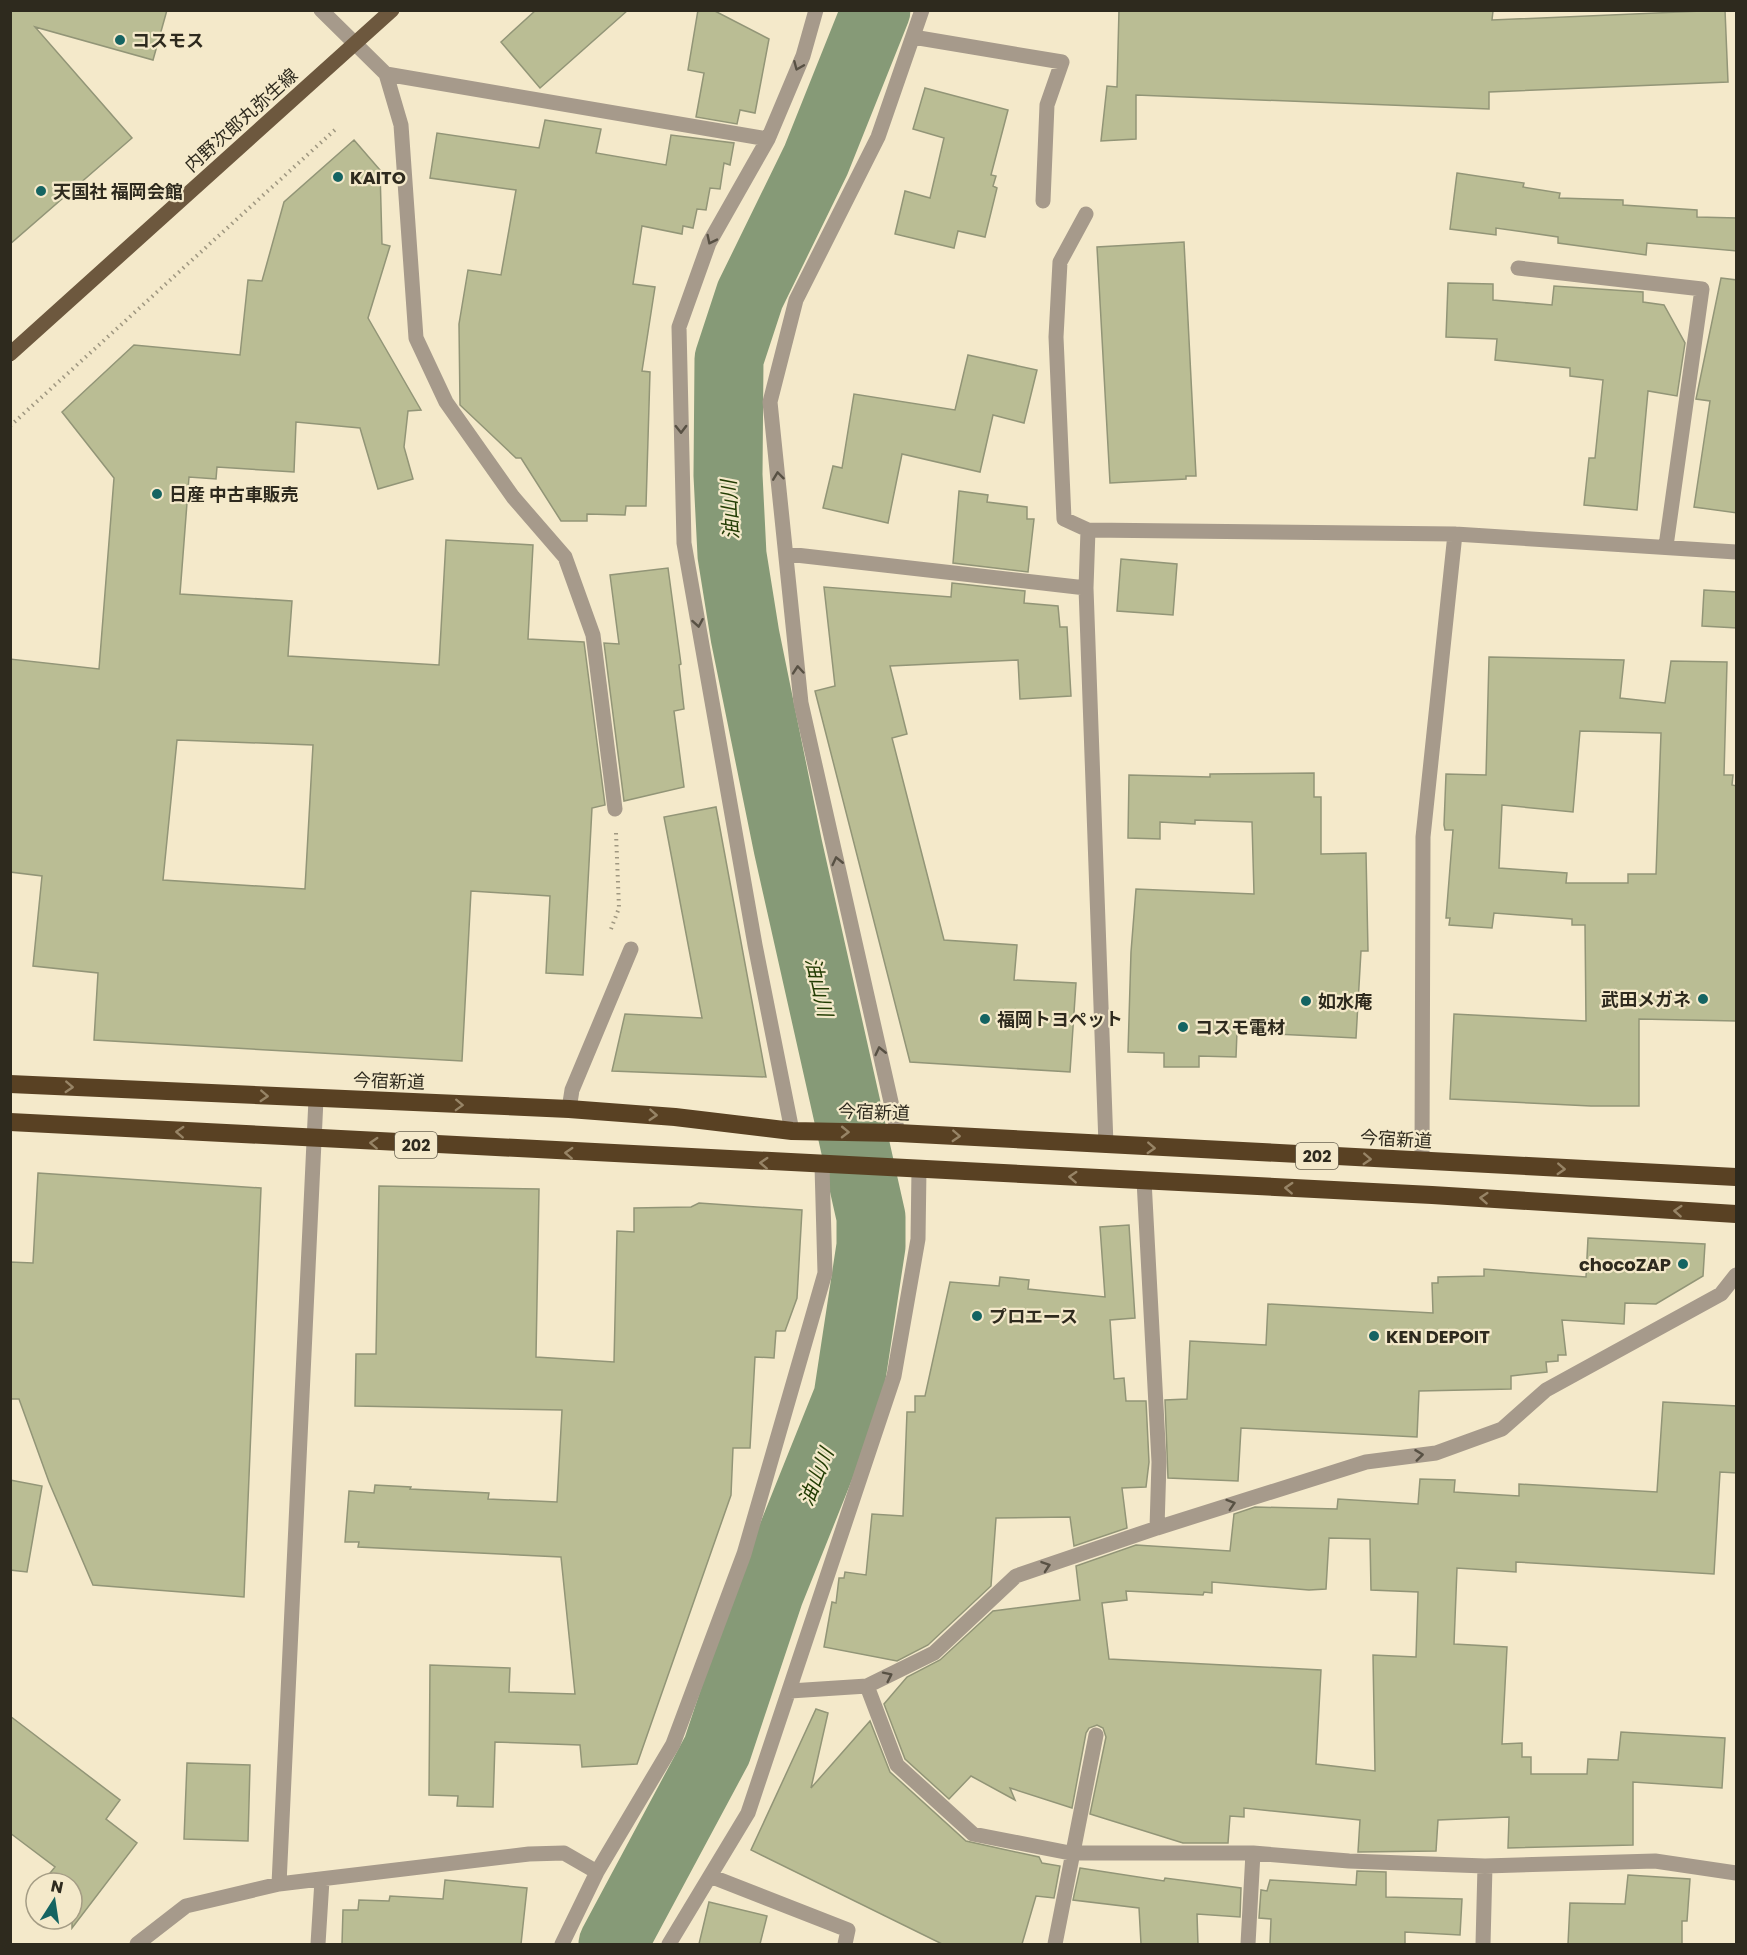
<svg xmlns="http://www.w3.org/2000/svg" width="1747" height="1955" viewBox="0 0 1747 1955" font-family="Poppins,'Noto Sans JP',sans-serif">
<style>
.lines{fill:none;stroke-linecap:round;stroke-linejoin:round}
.river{stroke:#869a77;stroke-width:69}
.building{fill:#babd94;stroke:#929577;stroke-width:1.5;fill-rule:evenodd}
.path{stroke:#9f9780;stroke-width:4;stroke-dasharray:1.5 4.5;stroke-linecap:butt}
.minor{stroke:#a69a8b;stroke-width:15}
.major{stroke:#6d583e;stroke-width:15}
.highway{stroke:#594123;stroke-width:18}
.oneway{stroke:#585144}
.oneway2{stroke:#978466}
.poi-dot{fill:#156462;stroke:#f4e9ca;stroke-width:2}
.labels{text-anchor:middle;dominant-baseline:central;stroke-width:4.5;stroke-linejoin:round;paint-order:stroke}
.shield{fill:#f4e9ca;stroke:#696352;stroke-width:1.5}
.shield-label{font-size:16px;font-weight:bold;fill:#2e2a1e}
.poi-label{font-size:18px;font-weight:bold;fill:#2e2a1e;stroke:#f4e9ca;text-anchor:start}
.street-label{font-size:18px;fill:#2e2a1e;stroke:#f4e9ca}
.water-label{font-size:20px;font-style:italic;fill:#233d04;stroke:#f4e9ca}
</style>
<rect width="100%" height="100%" fill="#f4e9ca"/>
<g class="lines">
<path class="river" d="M 613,1944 L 717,1750 L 769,1594 L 848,1397 L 871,1246 L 871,1217 L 788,847 L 745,636 L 732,555 L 728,475 L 729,359 L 750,295 L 816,160 L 876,10"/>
</g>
<path class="building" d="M 10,10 L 167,10 L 153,60 L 35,27 L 132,138 L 10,244 Z
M 536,10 L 628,10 L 540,88 L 501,42 Z
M 698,10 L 713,10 L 769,39 L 755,113 L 740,110 L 737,124 L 696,117 L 704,73 L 688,70 Z
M 1119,10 L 1471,10 L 1493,11 L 1492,20 L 1725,10 L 1728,82 L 1489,92 L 1489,109 L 1136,95 L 1136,139 L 1101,141 L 1107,86 L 1117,87 Z
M 925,88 L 1008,110 L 991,175 L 996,176 L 993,186 L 997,188 L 985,237 L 958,231 L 954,248 L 895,234 L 905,191 L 930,198 L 944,138 L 913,129 Z
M 545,120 L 601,129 L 596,153 L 666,165 L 671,135 L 734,143 L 730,165 L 724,163 L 720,189 L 710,188 L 706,210 L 697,209 L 693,228 L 683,226 L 682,234 L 642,226 L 633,284 L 655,287 L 642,371 L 650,372 L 646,506 L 626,506 L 625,515 L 587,514 L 587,521 L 561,521 L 521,458 L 516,458 L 460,405 L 459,324 L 468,270 L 501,275 L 516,190 L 430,178 L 437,133 L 539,148 Z
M 354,140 L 380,170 L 382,244 L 390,246 L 368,318 L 421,410 L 408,411 L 404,447 L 413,479 L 378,489 L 360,428 L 296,422 L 294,472 L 217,467 L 216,479 L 189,477 L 180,594 L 292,601 L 288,656 L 439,665 L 446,540 L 533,545 L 528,639 L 584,642 L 605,805 L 592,808 L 583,975 L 546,973 L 550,896 L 471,891 L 462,1061 L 94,1040 L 98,973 L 33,966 L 42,876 L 10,872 L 10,659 L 99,669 L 114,478 L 62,412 L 134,345 L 240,355 L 248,280 L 262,281 L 284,202 ZM 177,740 L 313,745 L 305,889 L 163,880 Z
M 1457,173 L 1524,183 L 1523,187 L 1560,193 L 1559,198 L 1623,200 L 1623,205 L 1697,210 L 1697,217 L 1737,218 L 1737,251 L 1647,243 L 1646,255 L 1558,243 L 1558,237 L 1496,228 L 1496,235 L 1450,229 Z
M 1184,242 L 1196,476 L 1186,476 L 1186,479 L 1110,483 L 1097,247 Z
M 1721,278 L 1737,280 L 1737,513 L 1694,507 L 1710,401 L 1696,399 Z
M 1448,283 L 1493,284 L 1493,300 L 1552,305 L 1554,286 L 1643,292 L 1643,302 L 1664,305 L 1685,343 L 1677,396 L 1648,391 L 1637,510 L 1584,505 L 1589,458 L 1595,458 L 1603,380 L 1570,376 L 1570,368 L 1495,360 L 1497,339 L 1446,337 Z
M 968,355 L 1037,370 L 1024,423 L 993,415 L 980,472 L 902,454 L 888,523 L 823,508 L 833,466 L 842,468 L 854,394 L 955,410 Z
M 959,491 L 988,495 L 987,502 L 1027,507 L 1027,519 L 1034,519 L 1028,572 L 953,563 Z
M 1121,559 L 1177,564 L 1173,615 L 1117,611 Z
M 668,568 L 681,664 L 679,665 L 684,709 L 674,711 L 684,787 L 624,801 L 604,643 L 619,644 L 610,575 Z
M 952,583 L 1025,591 L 1024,603 L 1058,606 L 1060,627 L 1067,627 L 1071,696 L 1020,699 L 1018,660 L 890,666 L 907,734 L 892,738 L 944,940 L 1017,945 L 1014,980 L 1076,983 L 1070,1072 L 910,1062 L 815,691 L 835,686 L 824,587 L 951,597 Z
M 1704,590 L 1737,592 L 1737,628 L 1702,626 Z
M 1489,657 L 1624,660 L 1620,698 L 1665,703 L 1671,661 L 1727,662 L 1724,775 L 1733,775 L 1732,785 L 1737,786 L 1737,1021 L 1639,1019 L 1639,1106 L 1591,1106 L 1450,1099 L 1454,1014 L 1586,1021 L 1585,925 L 1572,925 L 1572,919 L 1494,913 L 1492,928 L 1449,925 L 1450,918 L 1446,918 L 1453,830 L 1445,830 L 1444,825 L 1446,774 L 1486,775 ZM 1580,731 L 1661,733 L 1656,874 L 1628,874 L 1628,883 L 1566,883 L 1567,873 L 1499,868 L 1502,805 L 1573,812 Z
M 1314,773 L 1314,797 L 1321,797 L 1321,854 L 1366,853 L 1368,951 L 1361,951 L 1356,1038 L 1237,1032 L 1236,1057 L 1199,1056 L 1199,1067 L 1164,1067 L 1164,1053 L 1128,1052 L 1131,952 L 1136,889 L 1254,894 L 1252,822 L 1195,820 L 1195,824 L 1160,822 L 1160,839 L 1128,838 L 1129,775 L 1210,777 L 1210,774 Z
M 716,807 L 766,1077 L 612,1071 L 625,1014 L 702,1018 L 664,817 Z
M 38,1173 L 261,1188 L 244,1597 L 93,1585 L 49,1482 L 19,1399 L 10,1399 L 10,1262 L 33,1263 Z
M 379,1186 L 539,1189 L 536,1357 L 614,1362 L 617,1231 L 634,1232 L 634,1208 L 691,1207 L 699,1203 L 802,1210 L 797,1298 L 785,1331 L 776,1331 L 774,1358 L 755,1357 L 750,1448 L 733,1448 L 731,1495 L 637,1764 L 582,1767 L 580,1745 L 495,1742 L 493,1807 L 457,1806 L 458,1796 L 429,1795 L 430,1665 L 510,1668 L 509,1692 L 575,1694 L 561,1557 L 358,1547 L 359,1542 L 345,1542 L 349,1491 L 374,1493 L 375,1485 L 411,1487 L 410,1489 L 489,1493 L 488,1499 L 557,1502 L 562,1410 L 355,1406 L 356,1354 L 376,1354 Z
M 1129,1225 L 1135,1318 L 1110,1320 L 1114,1379 L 1124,1378 L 1126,1401 L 1146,1401 L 1149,1462 L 1146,1487 L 1122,1488 L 1127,1528 L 1074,1546 L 1070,1517 L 996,1518 L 991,1586 L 928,1645 L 897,1661 L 824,1647 L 832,1602 L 836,1603 L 839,1578 L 844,1578 L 845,1572 L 866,1575 L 872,1514 L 903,1516 L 907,1412 L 915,1412 L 915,1396 L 925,1396 L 950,1282 L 999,1286 L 1000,1277 L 1029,1280 L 1028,1289 L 1105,1297 L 1100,1227 Z
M 1588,1238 L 1705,1244 L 1703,1276 L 1656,1304 L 1625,1303 L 1624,1324 L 1562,1320 L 1566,1355 L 1558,1355 L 1558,1361 L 1546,1362 L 1547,1372 L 1511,1376 L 1511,1389 L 1419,1391 L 1417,1437 L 1241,1428 L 1238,1481 L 1168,1478 L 1165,1400 L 1187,1399 L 1190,1341 L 1266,1345 L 1268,1304 L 1433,1313 L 1432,1283 L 1438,1283 L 1438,1277 L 1484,1276 L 1484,1269 L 1586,1277 Z
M 1663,1402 L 1737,1406 L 1737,1473 L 1720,1472 L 1714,1574 L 1516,1562 L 1516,1572 L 1457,1568 L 1454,1644 L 1507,1647 L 1502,1744 L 1522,1743 L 1522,1757 L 1531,1757 L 1531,1774 L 1587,1774 L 1588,1759 L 1618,1760 L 1621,1732 L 1725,1738 L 1722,1788 L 1633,1782 L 1633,1845 L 1508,1848 L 1509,1817 L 1438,1820 L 1436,1851 L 1358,1852 L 1360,1820 L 1244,1808 L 1244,1817 L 1230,1816 L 1228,1843 L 1183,1843 L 1090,1814 L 1106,1737 L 1103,1728 L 1097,1725 L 1089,1728 L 1086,1733 L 1072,1808 L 1010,1788 L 1015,1800 L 971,1776 L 949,1799 L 905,1759 L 884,1704 L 907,1677 L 940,1660 L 993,1611 L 1080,1600 L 1076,1566 L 1136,1545 L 1230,1551 L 1234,1514 L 1255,1507 L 1337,1509 L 1338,1499 L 1418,1504 L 1420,1479 L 1455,1480 L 1454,1492 L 1519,1496 L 1519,1484 L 1657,1492 ZM 1329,1538 L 1370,1539 L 1371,1590 L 1418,1592 L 1416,1657 L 1373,1655 L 1375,1771 L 1316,1764 L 1321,1670 L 1109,1659 L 1102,1603 L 1127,1600 L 1126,1591 L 1203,1595 L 1204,1592 L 1212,1593 L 1212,1582 L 1309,1590 L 1326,1589 Z
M 10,1480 L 42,1486 L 27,1572 L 10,1570 Z
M 816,1709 L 828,1713 L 811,1788 L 870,1721 L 890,1772 L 966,1841 L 1039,1857 L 1042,1863 L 1060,1866 L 1054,1898 L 1036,1896 L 1022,1944 L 942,1944 L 751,1850 Z
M 10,1716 L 120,1800 L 106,1819 L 137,1843 L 72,1928 L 72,1883 L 42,1883 L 55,1867 L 10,1833 Z
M 187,1763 L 250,1765 L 248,1841 L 184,1839 Z
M 1080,1868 L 1164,1881 L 1165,1878 L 1241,1888 L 1240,1917 L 1197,1914 L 1198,1944 L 1141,1944 L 1139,1908 L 1073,1900 Z
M 1357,1871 L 1386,1872 L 1386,1897 L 1462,1899 L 1460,1935 L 1405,1932 L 1405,1944 L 1270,1944 L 1271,1919 L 1259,1918 L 1261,1890 L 1267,1891 L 1270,1880 L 1356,1885 Z
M 1628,1875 L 1690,1879 L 1687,1921 L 1682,1921 L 1682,1944 L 1568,1944 L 1570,1903 L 1625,1904 Z
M 445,1880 L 527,1888 L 521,1944 L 342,1944 L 343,1910 L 358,1910 L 359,1900 L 389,1901 L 390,1896 L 443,1899 Z
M 709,1902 L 767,1916 L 760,1944 L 699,1944 Z"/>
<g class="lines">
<path class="path" d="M 10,426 L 338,127
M 611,929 L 619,908 L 616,833"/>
<path class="minor" d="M 321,10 L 386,74 L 768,139
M 913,37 L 1062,62 L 1047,105 L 1043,201
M 386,74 L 401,125 L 416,338 L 446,402 L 513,497 L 565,557 L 593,635 L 615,809
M 1086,214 L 1060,262 L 1056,337 L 1064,519 L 1088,530
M 1518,268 L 1702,289 L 1666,546
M 787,554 L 1086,588
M 569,1109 L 572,1090 L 631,949
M 792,1131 L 755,945 L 684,543 L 679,327 L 709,243 L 768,139 L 803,56 L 816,10
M 898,1133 L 801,703 L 770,402 L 796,300 L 878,137 L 922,10
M 1106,1145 L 1086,588 L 1088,530 L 1455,534 L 1736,552
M 1422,1161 L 1423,837 L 1455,534
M 1144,1180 L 1159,1462 L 1157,1528
M 867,1686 L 897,1765 L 973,1834 L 1070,1853 L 1253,1853 L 1349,1861 L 1485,1866 L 1655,1861 L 1736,1873
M 790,1691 L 867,1686 L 934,1653 L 1016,1576 L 1157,1528 L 1366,1462 L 1436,1453 L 1502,1429 L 1546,1390 L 1721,1294 L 1736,1275
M 710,1876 L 848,1930 L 845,1944
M 279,1884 L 316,1099
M 137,1944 L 186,1906 L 279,1884 L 529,1854 L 564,1853 L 597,1872
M 318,1944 L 322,1880
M 562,1944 L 597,1872 L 673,1744 L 744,1554 L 825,1273 L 822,1166
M 669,1944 L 748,1813 L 894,1376 L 918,1239 L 919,1169
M 1055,1944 L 1096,1735
M 1248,1944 L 1253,1853
M 1483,1944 L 1485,1866"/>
<path class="major" d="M 10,354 L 392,10"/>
<path class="highway" d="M 10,1084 L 569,1109 L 675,1117 L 792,1131 L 898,1133 L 1736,1177
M 10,1122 L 1432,1195 L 1736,1214"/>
</g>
<defs><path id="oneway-chevron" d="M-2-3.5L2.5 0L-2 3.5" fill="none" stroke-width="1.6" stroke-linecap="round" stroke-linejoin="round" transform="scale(1.5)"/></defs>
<g class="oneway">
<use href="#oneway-chevron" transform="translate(798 66) rotate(113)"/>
<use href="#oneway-chevron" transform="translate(711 240) rotate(116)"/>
<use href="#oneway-chevron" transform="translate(681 429) rotate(89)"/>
<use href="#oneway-chevron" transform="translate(778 476) rotate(-97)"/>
<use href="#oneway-chevron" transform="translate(698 623) rotate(80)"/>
<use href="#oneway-chevron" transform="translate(798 670) rotate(-95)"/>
<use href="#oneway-chevron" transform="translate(837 861) rotate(-103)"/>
<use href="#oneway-chevron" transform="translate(880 1051) rotate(-103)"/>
<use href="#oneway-chevron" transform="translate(1419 1455) rotate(-7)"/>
<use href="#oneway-chevron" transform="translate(1231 1504) rotate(-18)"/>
<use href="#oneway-chevron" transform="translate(1046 1566) rotate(-19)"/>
<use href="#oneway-chevron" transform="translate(888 1676) rotate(-26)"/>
</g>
<g class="oneway2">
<use href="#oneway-chevron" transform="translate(69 1087) rotate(3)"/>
<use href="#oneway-chevron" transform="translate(264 1096) rotate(3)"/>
<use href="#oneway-chevron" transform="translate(459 1105) rotate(2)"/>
<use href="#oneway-chevron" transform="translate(653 1115) rotate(4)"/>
<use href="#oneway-chevron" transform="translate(180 1132) rotate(-177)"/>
<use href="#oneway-chevron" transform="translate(845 1132) rotate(1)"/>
<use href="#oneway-chevron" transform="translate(956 1136) rotate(3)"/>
<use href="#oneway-chevron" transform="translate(374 1143) rotate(-177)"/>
<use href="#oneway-chevron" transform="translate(1151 1148) rotate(3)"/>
<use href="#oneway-chevron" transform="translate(569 1153) rotate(-177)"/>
<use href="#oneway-chevron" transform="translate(1367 1159) rotate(3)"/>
<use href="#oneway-chevron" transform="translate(764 1163) rotate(-177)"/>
<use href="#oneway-chevron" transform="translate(1561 1169) rotate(3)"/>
<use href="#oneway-chevron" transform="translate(1073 1177) rotate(-177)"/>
<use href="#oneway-chevron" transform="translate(1289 1188) rotate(-177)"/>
<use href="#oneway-chevron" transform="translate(1484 1198) rotate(-176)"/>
<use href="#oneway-chevron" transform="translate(1678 1211) rotate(-176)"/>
</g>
<g class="poi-dot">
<circle cx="120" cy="40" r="6"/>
<circle cx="338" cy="177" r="6"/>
<circle cx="41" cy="191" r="6"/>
<circle cx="157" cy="494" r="6"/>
<circle cx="1703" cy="999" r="6"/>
<circle cx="1306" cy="1001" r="6"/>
<circle cx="985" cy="1019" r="6"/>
<circle cx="1183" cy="1027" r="6"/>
<circle cx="1683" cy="1264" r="6"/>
<circle cx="977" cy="1316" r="6"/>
<circle cx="1374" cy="1336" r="6"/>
</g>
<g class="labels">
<g class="shield">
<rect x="395" y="1132" width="42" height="26" rx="4.5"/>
<rect x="1296" y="1143" width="42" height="26" rx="4.5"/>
</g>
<g class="shield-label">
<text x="416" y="1145">202</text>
<text x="1317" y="1156">202</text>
</g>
<g class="poi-label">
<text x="132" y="40">コスモス</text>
<text x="350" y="177">KAITO</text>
<text x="53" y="191">天国社 福岡会館</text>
<text x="169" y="494">日産 中古車販売</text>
<text x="1691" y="999" text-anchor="end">武田メガネ</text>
<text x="1318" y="1001">如水庵</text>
<text x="997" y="1019">福岡トヨペット</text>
<text x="1195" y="1027">コスモ電材</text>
<text x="1671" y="1264" text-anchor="end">chocoZAP</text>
<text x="989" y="1316">プロエース</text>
<text x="1386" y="1336">KEN DEPOIT</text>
</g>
<g class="street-label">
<text transform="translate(241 120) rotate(-42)">内野次郎丸弥生線</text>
<text transform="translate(389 1081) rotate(2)">今宿新道</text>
<text transform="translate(874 1112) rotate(2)">今宿新道</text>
<text transform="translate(1396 1139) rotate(3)">今宿新道</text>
</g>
<g class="water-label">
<text transform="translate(730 510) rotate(-93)">油山川</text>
<text transform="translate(819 987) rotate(77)">油山川</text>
<text transform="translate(816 1477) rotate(-68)">油山川</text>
</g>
</g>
<rect width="1747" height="1955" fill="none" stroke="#2e2a1e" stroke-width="24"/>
<g transform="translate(54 1901) rotate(12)"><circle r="28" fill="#f4e9ca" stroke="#a59d85" stroke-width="1.5"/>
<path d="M0-4.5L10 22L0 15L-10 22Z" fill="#156462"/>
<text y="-9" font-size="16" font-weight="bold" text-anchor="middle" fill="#2e2a1e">N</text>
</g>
</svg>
